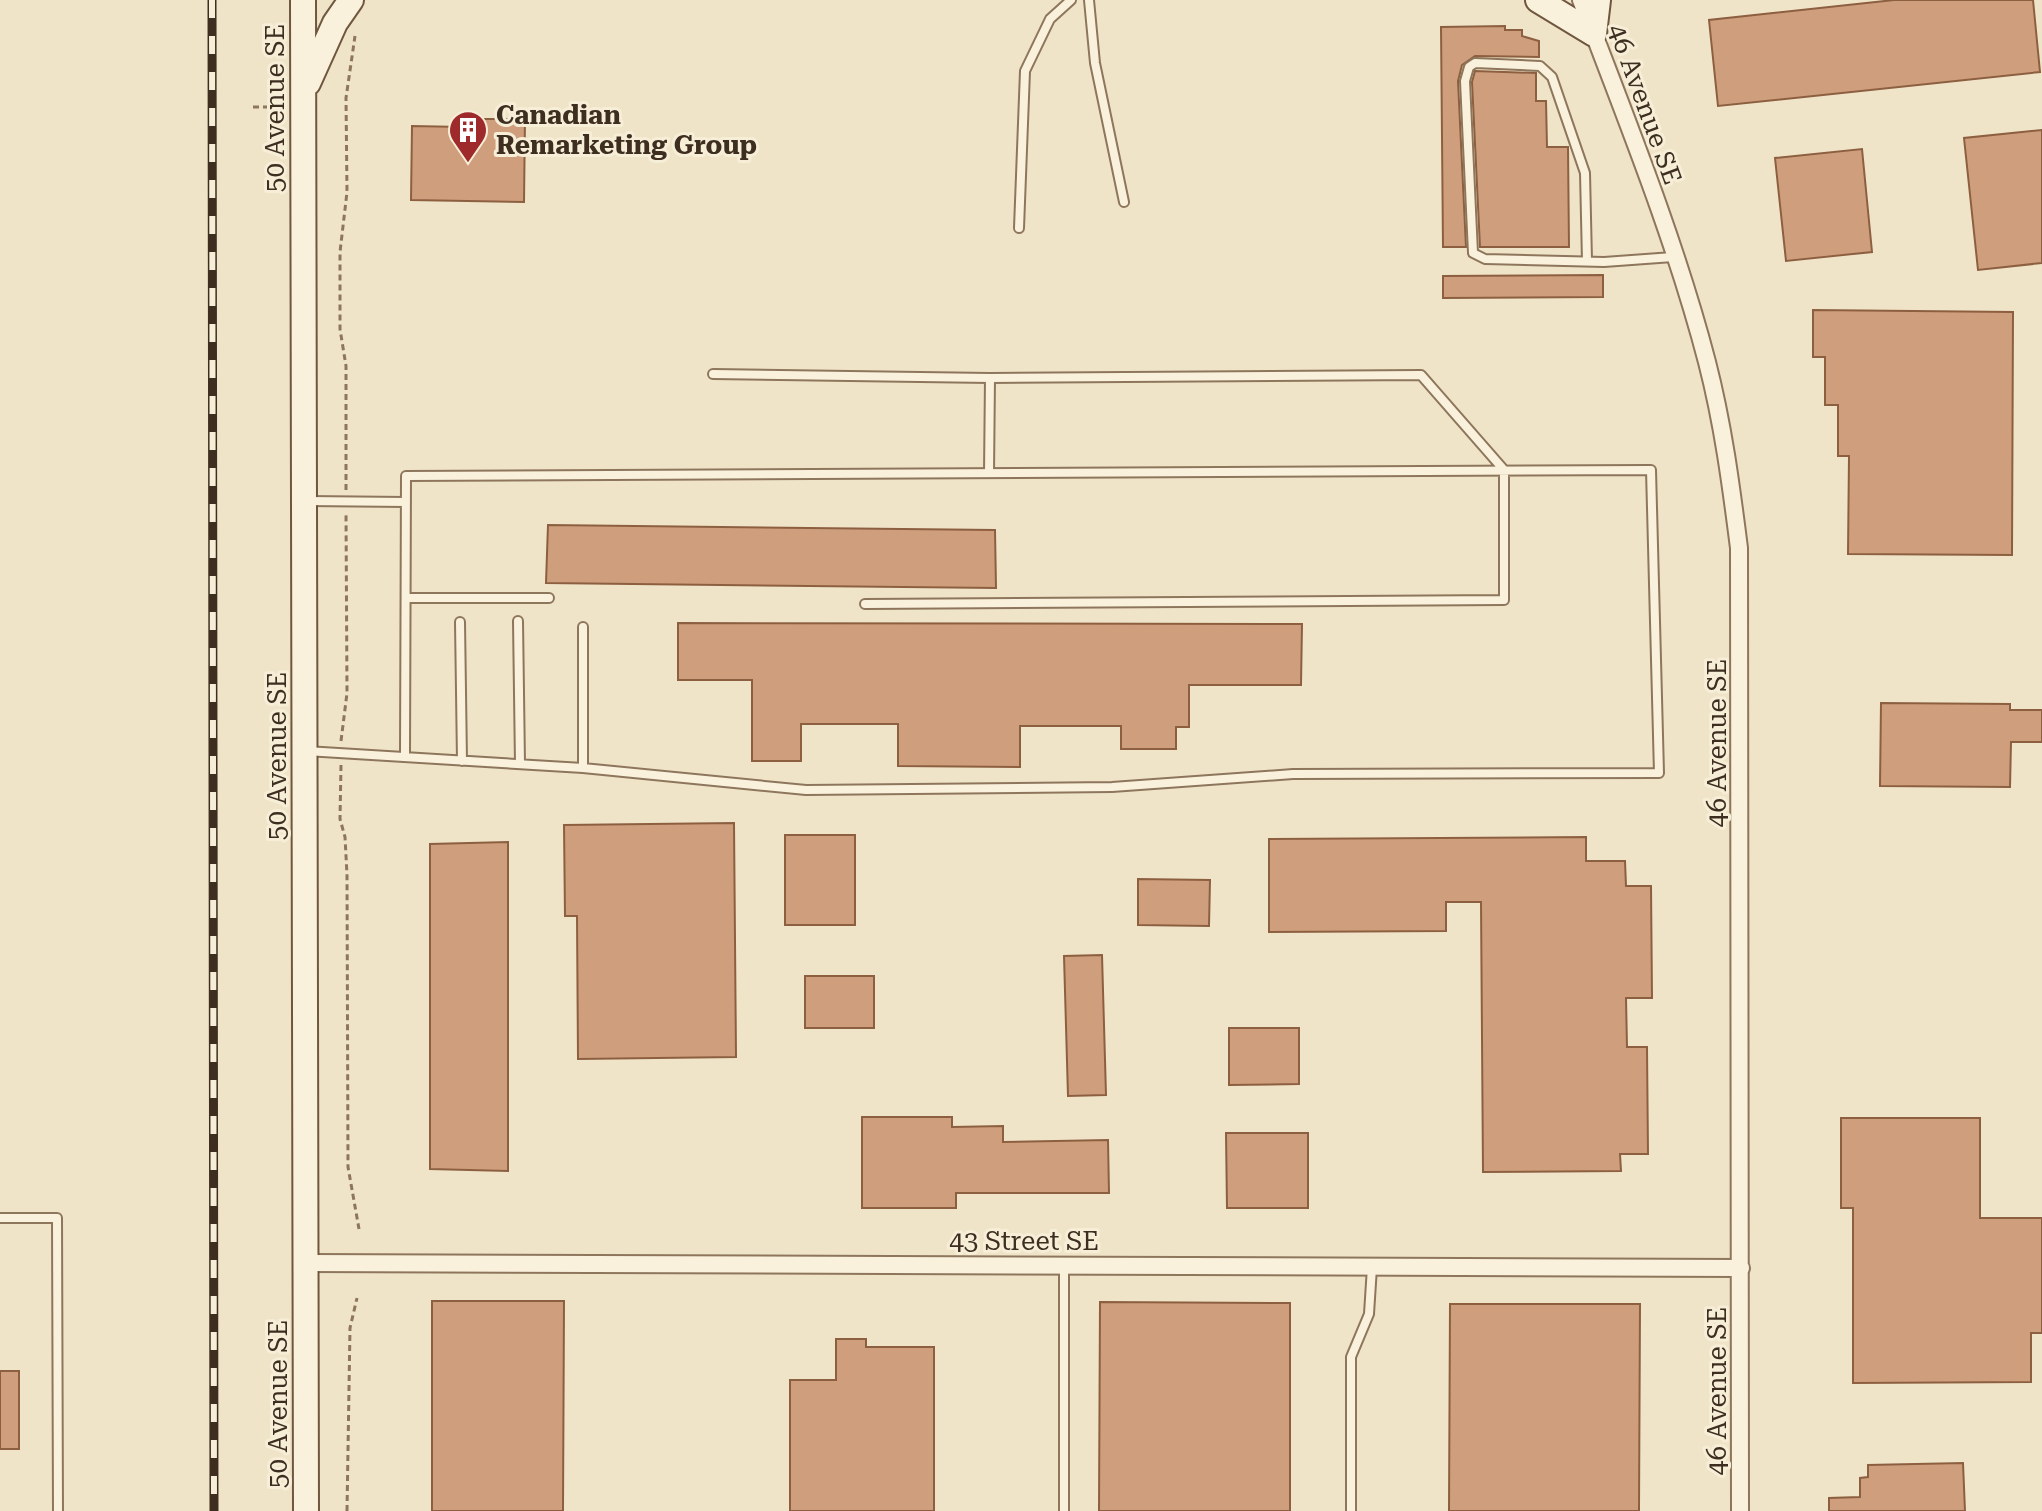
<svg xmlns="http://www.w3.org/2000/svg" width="2042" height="1511" viewBox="0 0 2042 1511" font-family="'Roboto Serif',serif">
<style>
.building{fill:#cf9f7d;stroke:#8d5f41;stroke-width:2}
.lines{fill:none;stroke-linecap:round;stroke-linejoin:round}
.lane-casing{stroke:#8d765c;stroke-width:12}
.street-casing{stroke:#8d765c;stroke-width:20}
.secondary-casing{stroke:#6f573f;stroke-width:28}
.path{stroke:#8d765c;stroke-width:3;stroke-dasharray:6 4;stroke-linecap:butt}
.lane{stroke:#faf1dc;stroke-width:8}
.street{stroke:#faf1dc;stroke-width:16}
.secondary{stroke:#faf1dc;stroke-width:24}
.rail-casing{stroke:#3d2e20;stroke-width:9}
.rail{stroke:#f7eed8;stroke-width:6;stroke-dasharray:18;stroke-linecap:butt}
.labels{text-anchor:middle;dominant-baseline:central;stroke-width:6;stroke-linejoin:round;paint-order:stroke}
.street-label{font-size:26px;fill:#3d2e20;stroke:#f7eed8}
.poi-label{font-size:26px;font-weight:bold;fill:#3d2e20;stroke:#f7eed8;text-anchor:start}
</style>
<rect width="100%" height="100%" fill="#f0e4c8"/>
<path class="building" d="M 1894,0 L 2033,0 L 2040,72 L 1718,106 L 1709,20 Z
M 1505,26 L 1505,30 L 1522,30 L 1522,36 L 1539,41 L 1539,57 L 1475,56 L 1462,65 L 1458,81 L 1466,247 L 1443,247 L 1441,27 Z
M 1475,71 L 1536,73 L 1536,101 L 1546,101 L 1547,147 L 1568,147 L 1569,247 L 1480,247 L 1472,82 Z
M 463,119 L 525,119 L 524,202 L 411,200 L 412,126 L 463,127 Z
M 2042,130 L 2042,263 L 1978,270 L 1964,138 Z
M 1862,149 L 1872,252 L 1786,261 L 1775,158 Z
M 1603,275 L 1603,297 L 1443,298 L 1443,276 Z
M 1813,310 L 2013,312 L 2012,555 L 1848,554 L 1849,456 L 1838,456 L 1838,405 L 1825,405 L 1825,357 L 1813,357 Z
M 548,525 L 995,530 L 996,588 L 546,583 Z
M 678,623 L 1302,624 L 1301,685 L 1189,685 L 1189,727 L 1176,727 L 1176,749 L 1121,749 L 1121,726 L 1020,726 L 1020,767 L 898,766 L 898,724 L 801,724 L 801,761 L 752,761 L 752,680 L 678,680 Z
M 1881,703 L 2010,704 L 2010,710 L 2042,710 L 2042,742 L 2011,742 L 2010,787 L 1880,786 Z
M 734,823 L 736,1057 L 578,1059 L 577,916 L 565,916 L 564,825 Z
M 785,835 L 855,835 L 855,925 L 785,925 Z
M 1586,837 L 1586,861 L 1625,861 L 1626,886 L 1651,886 L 1652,998 L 1626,998 L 1627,1047 L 1647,1047 L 1648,1154 L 1620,1154 L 1621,1171 L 1483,1172 L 1481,902 L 1446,902 L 1446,931 L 1269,932 L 1269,839 Z
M 508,842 L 508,1171 L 430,1169 L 430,844 Z
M 1138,879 L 1210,880 L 1209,926 L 1138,925 Z
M 1102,955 L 1106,1095 L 1068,1096 L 1064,956 Z
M 805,976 L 874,976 L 874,1028 L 805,1028 Z
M 1229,1028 L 1299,1028 L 1299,1084 L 1229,1085 Z
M 862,1117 L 952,1117 L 952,1127 L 1003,1126 L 1003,1142 L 1108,1140 L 1109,1193 L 956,1193 L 956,1208 L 862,1208 Z
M 1841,1118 L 1980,1118 L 1980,1218 L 2042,1218 L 2042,1333 L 2031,1333 L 2031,1382 L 1853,1383 L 1853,1208 L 1841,1208 Z
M 1226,1133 L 1308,1133 L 1308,1208 L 1227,1208 Z
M 432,1301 L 564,1301 L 563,1511 L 432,1511 Z
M 1100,1302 L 1290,1303 L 1290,1511 L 1099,1511 Z
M 1450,1304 L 1640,1304 L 1639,1511 L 1449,1511 Z
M 836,1339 L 866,1339 L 866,1347 L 934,1347 L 934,1511 L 790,1511 L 790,1380 L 836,1380 Z
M 0,1371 L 19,1371 L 19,1449 L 0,1449 Z
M 1963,1463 L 1965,1511 L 1829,1511 L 1829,1498 L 1860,1497 L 1860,1478 L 1868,1477 L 1868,1465 Z"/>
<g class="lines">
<defs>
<path id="lane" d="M 1089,0 L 1095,63 L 1124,202
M 1019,228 L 1025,71 L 1050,19 L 1071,0
M 1587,261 L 1585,173 L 1552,77 L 1540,66 L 1475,63 L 1469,67 L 1465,81 L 1473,253 L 1485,259 L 1604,262 L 1673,257
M 713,374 L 990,378
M 307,501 L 406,502
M 406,598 L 549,598
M 865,604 L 1504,600 L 1504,470 L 1421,375 L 990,378 L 989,473
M 518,621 L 520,764
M 460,622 L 462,761
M 583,627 L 583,768
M 306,751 L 583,768 L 806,790 L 1112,787 L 1293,774 L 1659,773 L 1651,470 L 406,476 L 405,756
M 0,1218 L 57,1218 L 58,1511
M 1064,1266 L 1064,1511
M 1351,1511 L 1351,1357 L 1369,1314 L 1372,1267"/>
<path id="street" d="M 1581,0 C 1626,119 1675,239 1707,362 C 1723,424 1731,485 1739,548 L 1740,1511
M 307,1263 L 1741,1268"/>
<path id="secondary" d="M 303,0 L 306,1511
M 1538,0 L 1594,34 L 1598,0
M 308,83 L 335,23 L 351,0"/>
</defs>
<use href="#lane" class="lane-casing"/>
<use href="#street" class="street-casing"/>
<use href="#secondary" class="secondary-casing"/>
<path class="path" d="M 253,107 L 279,107
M 346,490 L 346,366 L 340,329 L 340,252 L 347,192 L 346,98 L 355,36
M 341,741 L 347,693 L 346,513
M 341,765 L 340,819 L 345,837 L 347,875 L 348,1167 L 359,1229
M 347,1511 L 350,1328 L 357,1298"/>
<use href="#lane" class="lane"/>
<use href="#street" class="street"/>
<use href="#secondary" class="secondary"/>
<defs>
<path id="rail" d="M 212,0 L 214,1511"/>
</defs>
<use href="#rail" class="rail-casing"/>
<use href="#rail" class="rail"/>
</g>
<defs>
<symbol id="building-pin" viewBox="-11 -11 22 30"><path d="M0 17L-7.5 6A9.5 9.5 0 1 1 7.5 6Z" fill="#9e2a2b" stroke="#f7eed8"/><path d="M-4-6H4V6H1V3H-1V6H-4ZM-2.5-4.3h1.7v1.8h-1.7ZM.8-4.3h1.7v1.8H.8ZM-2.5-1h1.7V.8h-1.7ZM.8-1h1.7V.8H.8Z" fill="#fff"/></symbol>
</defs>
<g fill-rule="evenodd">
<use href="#building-pin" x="446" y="108" width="44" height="60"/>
</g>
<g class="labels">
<g class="street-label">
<text transform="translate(1645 104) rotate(70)">46 Avenue SE</text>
<text transform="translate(275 108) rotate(-90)">50 Avenue SE</text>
<text transform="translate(1717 743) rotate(-90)">46 Avenue SE</text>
<text transform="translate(277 756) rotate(-90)">50 Avenue SE</text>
<text x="1024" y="1241">43 Street SE</text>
<text transform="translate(1717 1391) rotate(-90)">46 Avenue SE</text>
<text transform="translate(278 1404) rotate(-90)">50 Avenue SE</text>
</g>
<g class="poi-label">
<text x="496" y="115">Canadian<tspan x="496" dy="30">Remarketing Group</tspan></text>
</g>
</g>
</svg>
